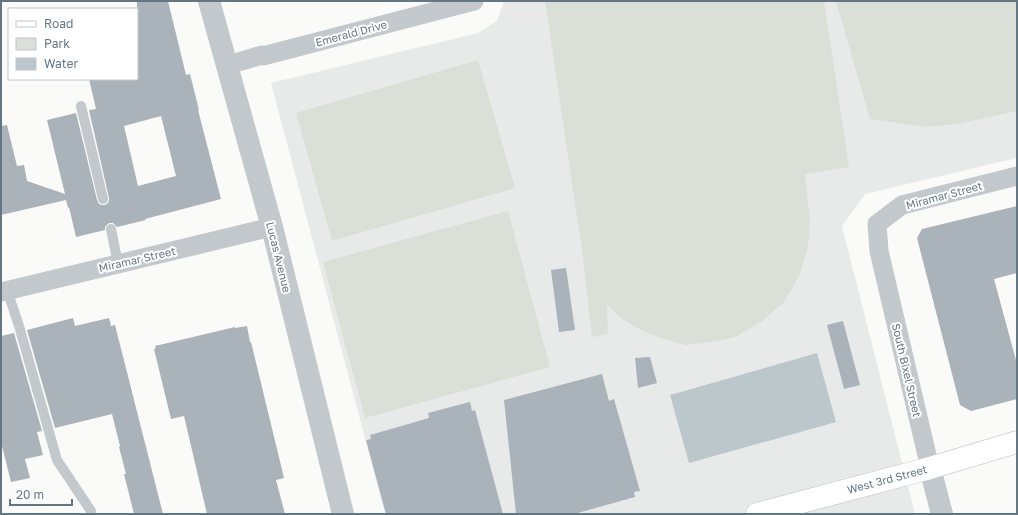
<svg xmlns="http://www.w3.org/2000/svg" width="1018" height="515" viewBox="0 0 1018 515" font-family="'Golos Text',sans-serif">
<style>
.built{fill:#e8e9e9}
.green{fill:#dadfd7}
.water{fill:#bbc7cb}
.building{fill:#aab3b9;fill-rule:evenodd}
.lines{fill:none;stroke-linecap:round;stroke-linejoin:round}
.secondary-casing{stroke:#b3babf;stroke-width:23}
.service{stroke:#c3c8cc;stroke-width:10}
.minor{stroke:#c3c8cc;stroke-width:19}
.tertiary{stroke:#c3c8cc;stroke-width:22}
.secondary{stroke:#fff;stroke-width:22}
.labels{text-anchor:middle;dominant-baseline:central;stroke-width:4;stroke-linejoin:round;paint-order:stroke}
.street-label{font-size:11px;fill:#657683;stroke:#fff}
</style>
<rect width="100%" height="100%" fill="#fafaf8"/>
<path class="built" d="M 504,1 L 1017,1 L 1017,158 L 865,194 L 842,226 L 915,514 L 385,514 L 271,83 L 478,33 L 497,21 Z"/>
<path class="green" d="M 545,1 L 824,1 L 849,167 L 805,174 L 810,223 L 808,246 L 800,274 L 784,302 L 762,321 L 735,337 L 711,342 L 686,345 L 660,338 L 639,329 L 621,318 L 607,305 L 608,334 L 592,337 L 583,257 Z
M 836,1 L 1017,1 L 1017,111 L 957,124 L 926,127 L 870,119 Z
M 478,60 L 515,188 L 332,241 L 296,113 Z
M 508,211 L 550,367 L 365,418 L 323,262 Z"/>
<path class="water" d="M 817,353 L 836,422 L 689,463 L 670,395 Z"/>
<path class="building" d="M 137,1 L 168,1 L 186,75 L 190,74 L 199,110 L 198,110 L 221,199 L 145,219 L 146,220 L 117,227 L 113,223 L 109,223 L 105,227 L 105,230 L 76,237 L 69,207 L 68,208 L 66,200 L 1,215 L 1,126 L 7,125 L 17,166 L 24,165 L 27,181 L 65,194 L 47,120 L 76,113 L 97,200 L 99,204 L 102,205 L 105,205 L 108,203 L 109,200 L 109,198 L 89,110 L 96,109 L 89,79 L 137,79 ZM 161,116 L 176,176 L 138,186 L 124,126 Z
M 1017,206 L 1017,273 L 994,279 L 1017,364 L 1017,399 L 971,411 L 960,405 L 917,238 L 922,229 Z
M 566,268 L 575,330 L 559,332 L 551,270 Z
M 73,318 L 75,326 L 109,318 L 111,326 L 115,325 L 163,514 L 134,514 L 124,474 L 126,474 L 119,447 L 120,446 L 112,414 L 55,428 L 27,330 Z
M 843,321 L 860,385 L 844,389 L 827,325 Z
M 247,326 L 250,342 L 251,342 L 284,478 L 276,480 L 285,514 L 207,514 L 184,416 L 171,419 L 154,349 L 156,348 L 155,346 L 235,327 L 235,328 Z
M 14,333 L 42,431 L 37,432 L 43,455 L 25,459 L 30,478 L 11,482 L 1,442 L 1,336 Z
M 650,357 L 657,383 L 638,388 L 635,358 Z
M 602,374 L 609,401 L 614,399 L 640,491 L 634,492 L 635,497 L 574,514 L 516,514 L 504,400 Z
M 470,402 L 472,411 L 475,410 L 503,514 L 386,514 L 366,440 L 371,439 L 370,435 L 429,418 L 428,413 Z"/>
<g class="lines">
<defs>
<path id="secondary" d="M 757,514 L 930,468 L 1017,442"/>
</defs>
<use href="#secondary" class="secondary-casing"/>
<path class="service" d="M 81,106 L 103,199
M 111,229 L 118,264
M 7,290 L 19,326 L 57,460 L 91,511"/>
<path class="minor" d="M 228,65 L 262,55 L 263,56 L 474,1
M 1,292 L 272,227
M 930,468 L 879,251 L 877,224 L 902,205 L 1017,176"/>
<path class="tertiary" d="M 209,1 L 272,227 L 343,514
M 930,468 L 942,514"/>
<use href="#secondary" class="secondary"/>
</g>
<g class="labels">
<g class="street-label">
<text transform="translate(351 33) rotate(-15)">Emerald Drive</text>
<text transform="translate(944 195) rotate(-15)">Miramar Street</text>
<text transform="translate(279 257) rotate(76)">Lucas Avenue</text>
<text transform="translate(137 259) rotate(-13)">Miramar Street</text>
<text transform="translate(907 370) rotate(77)">South Bixel Street</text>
<text transform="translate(887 479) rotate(-15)">West 3rd Street</text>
</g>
</g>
<rect width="1018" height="515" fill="none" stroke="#657683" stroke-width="4"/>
<rect x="8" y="8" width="130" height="72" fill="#ffffff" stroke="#c1c8cd"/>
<rect x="16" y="21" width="20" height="6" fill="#ffffff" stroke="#c1c8cd"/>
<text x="44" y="28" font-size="12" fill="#657683">Road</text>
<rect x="16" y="38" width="20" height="12" fill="#dadfd7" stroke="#c1c8cd"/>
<text x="44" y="48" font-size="12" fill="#657683">Park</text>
<rect x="16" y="58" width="20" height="12" fill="#bbc7cb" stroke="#c1c8cd"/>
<text x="44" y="68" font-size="12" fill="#657683">Water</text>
<path d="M10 499v6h62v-6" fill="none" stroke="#657683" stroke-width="2"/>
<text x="16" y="499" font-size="12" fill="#657683" stroke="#ffffff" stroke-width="3" paint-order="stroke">20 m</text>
</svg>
